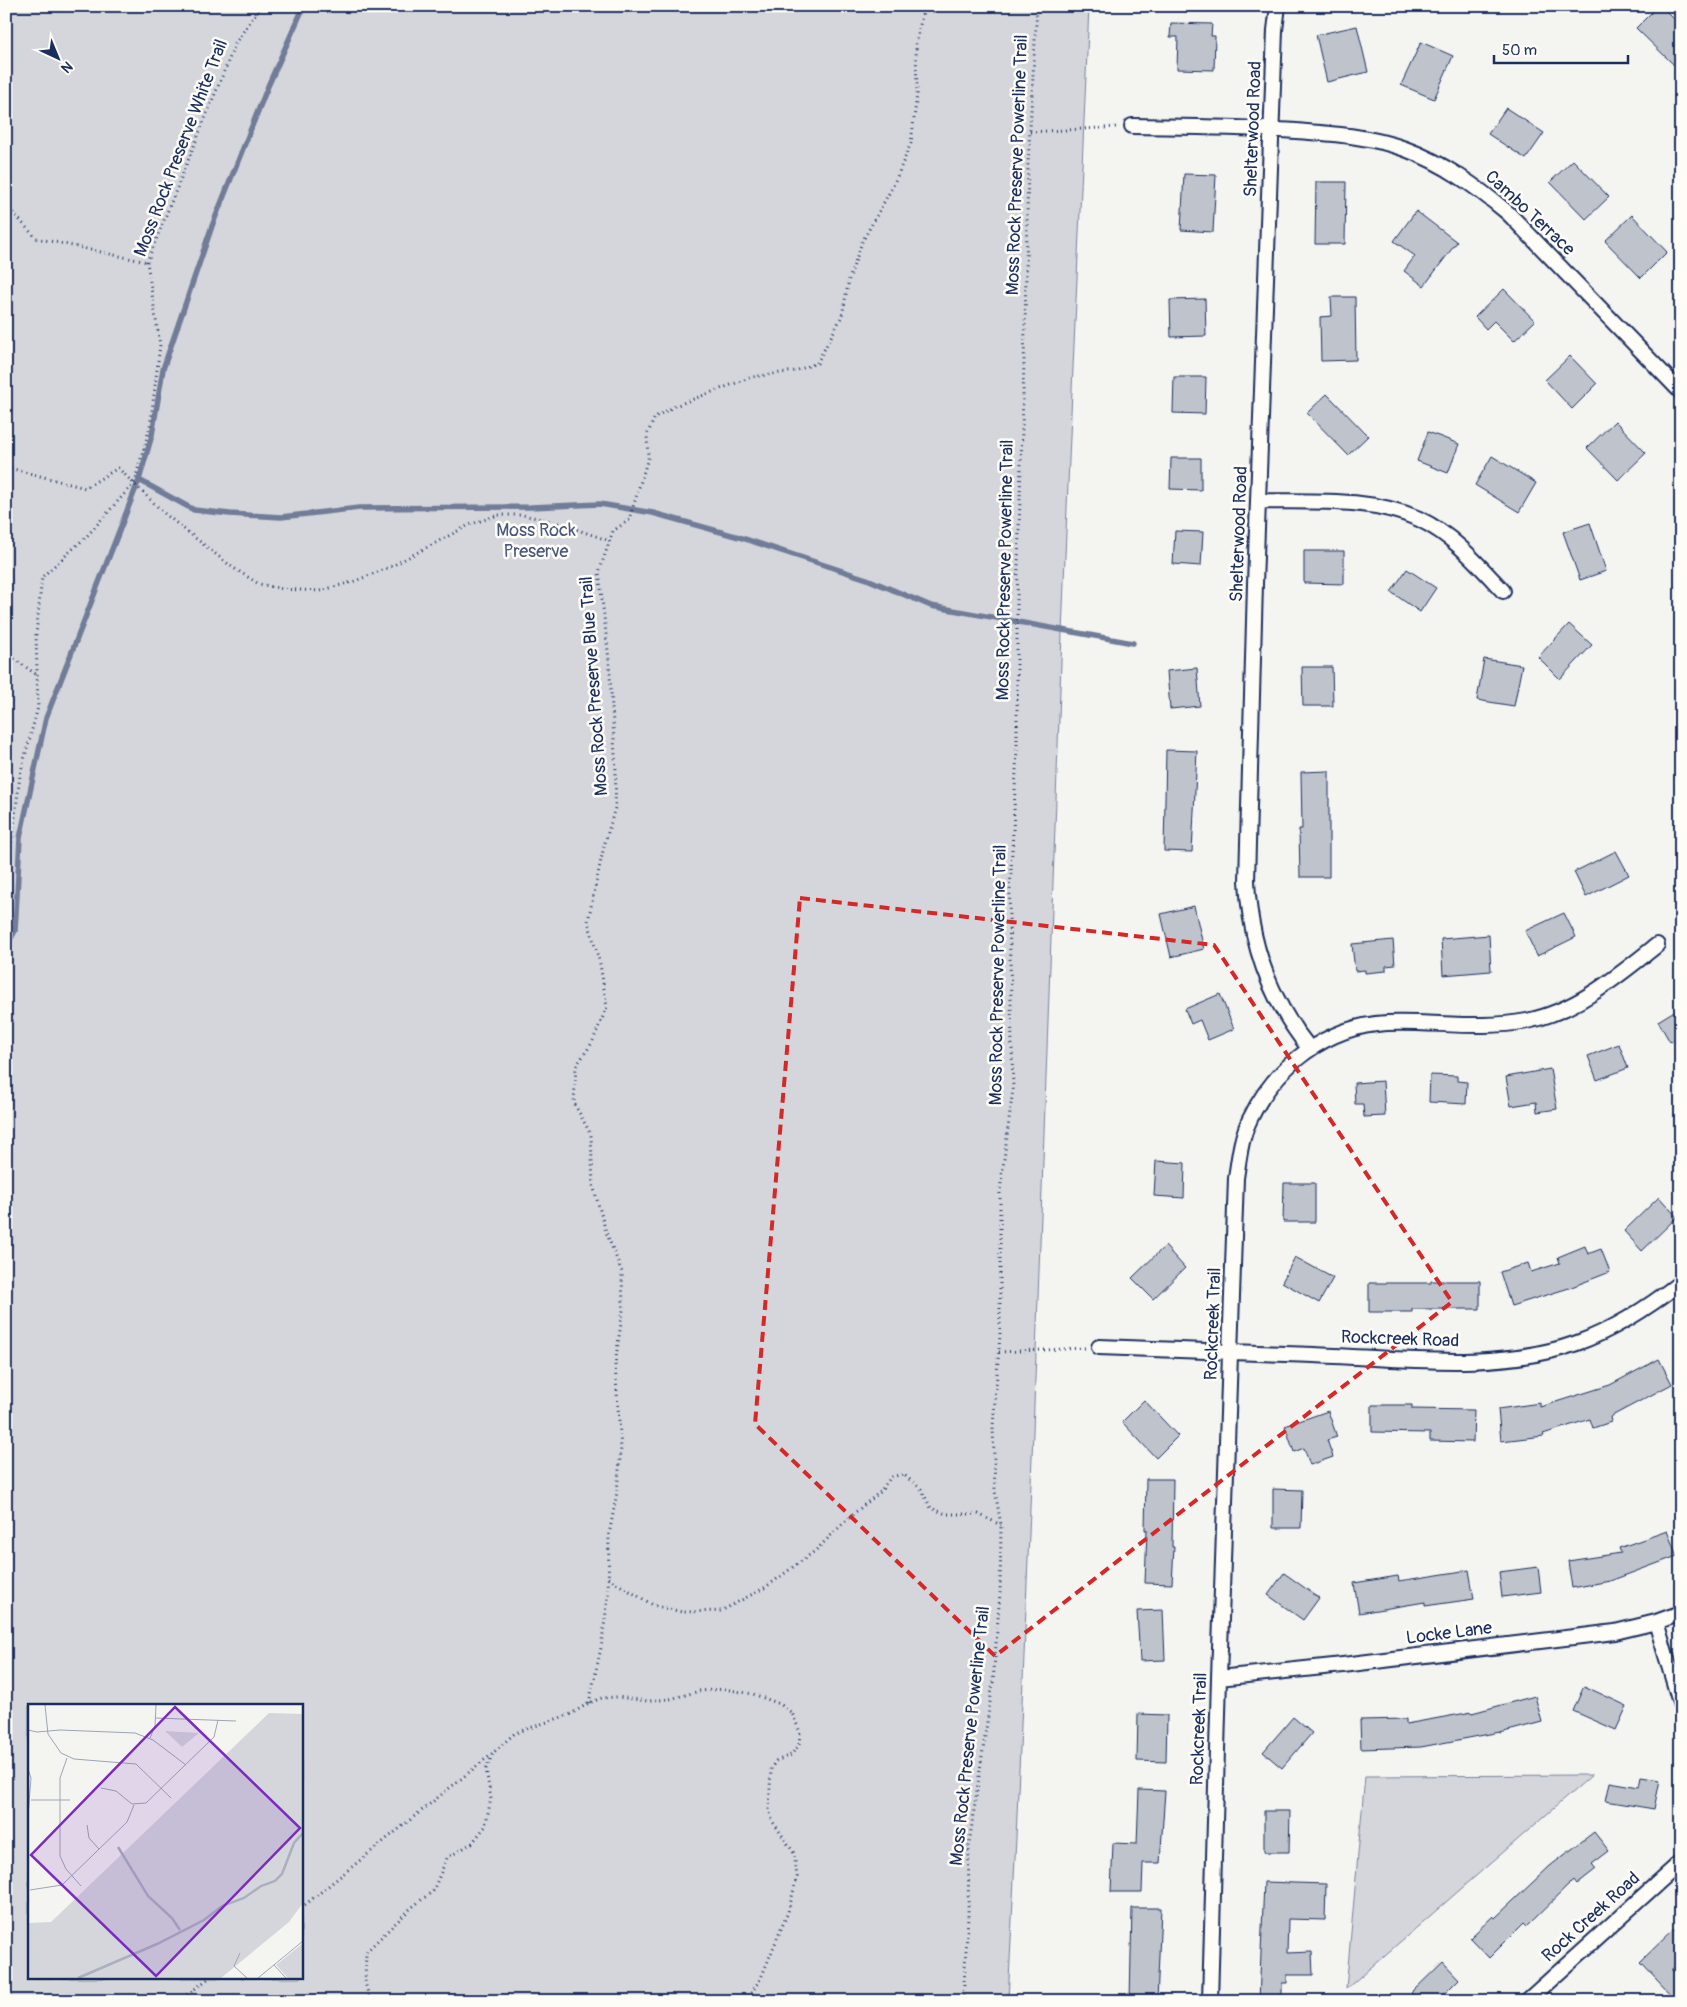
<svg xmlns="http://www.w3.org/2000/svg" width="1687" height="2007" viewBox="0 0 1687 2007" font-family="Pangolin,sans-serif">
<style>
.green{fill:#d4d6db;stroke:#78829c;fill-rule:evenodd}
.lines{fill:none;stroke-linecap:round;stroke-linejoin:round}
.stream{stroke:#717c98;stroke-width:5.5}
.building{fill:#bfc3cc;stroke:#1b2f5e}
.minor-casing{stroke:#1b2f5e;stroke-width:18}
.path{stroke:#1b2f5e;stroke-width:3;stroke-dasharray:1 4;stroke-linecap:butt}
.minor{stroke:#fdfcf7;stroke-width:14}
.marked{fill:none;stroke:#d62828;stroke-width:4;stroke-dasharray:10 6;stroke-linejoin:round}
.labels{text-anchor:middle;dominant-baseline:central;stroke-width:5;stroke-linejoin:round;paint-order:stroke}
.street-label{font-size:18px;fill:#1b2f5e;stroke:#fdfcf7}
.park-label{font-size:18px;fill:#49597d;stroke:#fdfcf7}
.inset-river{fill:none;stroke:#aab0bf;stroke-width:2.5}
.inset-road{fill:none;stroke:#9da5b6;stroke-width:1}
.view{fill:#7b2cbf;fill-opacity:0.15;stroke:#7b2cbf;stroke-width:2.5}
.inset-edge{fill:none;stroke:#1b2f5e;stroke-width:2.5}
</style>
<rect width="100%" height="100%" fill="#f4f4f1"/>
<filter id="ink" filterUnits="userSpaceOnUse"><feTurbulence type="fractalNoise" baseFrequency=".02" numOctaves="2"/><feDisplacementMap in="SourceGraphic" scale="10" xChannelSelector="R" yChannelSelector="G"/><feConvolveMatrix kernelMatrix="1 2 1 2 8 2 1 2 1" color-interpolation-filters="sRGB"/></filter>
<g filter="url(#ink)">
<path class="green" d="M 6,6 L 1089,6 C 1079,243 1067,481 1059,718 C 1043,1146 1030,1573 1008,2001 L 6,2001 ZM 29,1706 L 301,1706 L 301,1978 L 29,1978 Z
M 1592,1775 L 1346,1989 L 1365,1776 Z"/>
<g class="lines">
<path class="stream" d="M 139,480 L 194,510 L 230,514 L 281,517 L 359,508 L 531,507 L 600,504 L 653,513 L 739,537 L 867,579 L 931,606 L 1133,643
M 6,947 L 15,931 L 20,838 L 46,718 L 139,480 L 152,435 L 163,369 L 212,226 L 268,86 L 304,6"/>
</g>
<path class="building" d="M 1658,6 L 1661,6 L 1681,26 L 1681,57 L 1674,65 L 1636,28 Z
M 1171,23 L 1212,24 L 1211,36 L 1215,36 L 1214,70 L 1177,69 L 1178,37 L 1170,37 Z
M 1357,26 L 1368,72 L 1327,82 L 1316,35 Z
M 1421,42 L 1453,56 L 1434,99 L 1401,85 Z
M 1506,108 L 1544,133 L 1526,159 L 1488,134 Z
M 1573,160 L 1609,197 L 1586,219 L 1550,182 Z
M 1184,174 L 1216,175 L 1213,232 L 1181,230 Z
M 1316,182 L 1346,182 L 1345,244 L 1315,244 Z
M 1416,211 L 1457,242 L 1424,286 L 1404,271 L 1415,256 L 1394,241 Z
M 1632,215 L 1667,252 L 1641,278 L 1605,241 Z
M 1504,289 L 1535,321 L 1514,341 L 1494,321 L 1486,329 L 1475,317 Z
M 1331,297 L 1355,297 L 1356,360 L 1321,361 L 1320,317 L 1332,316 Z
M 1205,299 L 1206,336 L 1171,337 L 1170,300 Z
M 1570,356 L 1597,384 L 1572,409 L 1545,380 Z
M 1174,377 L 1206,377 L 1205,414 L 1173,413 Z
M 1327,394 L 1368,436 L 1348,455 L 1307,413 Z
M 1615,421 L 1646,453 L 1618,480 L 1587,448 Z
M 1428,432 L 1459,444 L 1448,473 L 1417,461 Z
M 1492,456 L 1536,483 L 1519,512 L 1475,485 Z
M 1171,458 L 1201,458 L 1201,490 L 1170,489 Z
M 1590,523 L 1606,571 L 1580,580 L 1563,532 Z
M 1175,531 L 1203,532 L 1201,566 L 1173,564 Z
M 1304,551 L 1344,551 L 1344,584 L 1304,583 Z
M 1407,569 L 1436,588 L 1420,612 L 1391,592 Z
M 1569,624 L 1592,645 L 1560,679 L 1538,657 Z
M 1484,659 L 1522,665 L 1514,706 L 1477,700 Z
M 1302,667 L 1332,667 L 1333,706 L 1303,706 Z
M 1197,668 L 1200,706 L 1170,709 L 1167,671 Z
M 1166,750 L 1197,751 L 1192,852 L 1164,851 Z
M 1329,771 L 1329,877 L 1300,877 L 1299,829 L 1302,829 L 1301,772 Z
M 1616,851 L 1629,875 L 1586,897 L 1574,872 Z
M 1194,906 L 1204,949 L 1171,957 L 1161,914 Z
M 1564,913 L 1576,937 L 1537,956 L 1525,931 Z
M 1489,935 L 1491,971 L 1443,975 L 1441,939 Z
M 1393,940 L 1395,965 L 1386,966 L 1386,971 L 1365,973 L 1365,970 L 1355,971 L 1352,944 Z
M 1220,994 L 1234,1029 L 1208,1040 L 1200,1020 L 1191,1024 L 1185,1009 Z
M 1681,1007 L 1681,1036 L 1670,1042 L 1658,1021 Z
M 1619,1044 L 1628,1068 L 1597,1080 L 1588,1056 Z
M 1550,1069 L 1557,1109 L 1537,1112 L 1536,1102 L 1511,1106 L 1506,1077 Z
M 1430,1075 L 1457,1076 L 1457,1081 L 1467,1082 L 1466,1104 L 1429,1102 Z
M 1383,1081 L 1385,1116 L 1364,1117 L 1363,1104 L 1355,1104 L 1354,1083 Z
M 1156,1161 L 1185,1163 L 1184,1198 L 1154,1196 Z
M 1284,1183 L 1315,1183 L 1315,1222 L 1283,1222 Z
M 1659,1197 L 1677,1217 L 1642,1251 L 1624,1231 Z
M 1165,1246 L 1185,1268 L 1153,1299 L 1132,1278 Z
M 1585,1246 L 1588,1254 L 1601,1249 L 1610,1272 L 1569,1288 L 1511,1306 L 1500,1272 L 1528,1263 L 1531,1272 L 1560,1263 L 1558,1257 Z
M 1295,1257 L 1333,1278 L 1319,1303 L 1282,1282 Z
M 1431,1281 L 1480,1281 L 1480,1309 L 1412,1309 L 1412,1312 L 1369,1312 L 1369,1283 L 1431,1283 Z
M 1659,1359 L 1672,1384 L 1610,1417 L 1611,1422 L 1593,1428 L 1590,1419 L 1543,1434 L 1544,1436 L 1501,1441 L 1498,1409 L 1540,1403 L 1540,1407 L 1610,1385 Z
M 1144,1400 L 1178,1436 L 1156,1458 L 1122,1422 Z
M 1372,1405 L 1412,1405 L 1412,1409 L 1474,1410 L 1473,1442 L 1430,1441 L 1430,1433 L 1372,1432 Z
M 1328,1411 L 1337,1437 L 1327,1440 L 1333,1457 L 1310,1465 L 1304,1448 L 1294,1452 L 1285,1426 Z
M 1146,1479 L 1173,1479 L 1172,1547 L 1174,1547 L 1172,1584 L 1145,1583 L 1147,1530 L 1145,1530 Z
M 1273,1489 L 1302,1490 L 1301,1528 L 1273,1528 Z
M 1667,1531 L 1677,1556 L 1610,1581 L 1572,1588 L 1568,1561 L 1621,1553 L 1619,1548 Z
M 1538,1567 L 1541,1592 L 1502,1597 L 1499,1572 Z
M 1469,1570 L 1474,1599 L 1425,1606 L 1425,1602 L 1359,1613 L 1354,1583 L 1398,1576 L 1399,1581 Z
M 1284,1573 L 1319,1598 L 1303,1620 L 1268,1595 Z
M 1163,1610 L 1165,1660 L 1140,1661 L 1137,1611 Z
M 1584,1686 L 1627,1706 L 1616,1730 L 1573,1711 Z
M 1535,1696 L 1542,1722 L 1500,1733 L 1500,1732 L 1421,1747 L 1361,1749 L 1360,1720 L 1406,1719 L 1406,1724 L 1472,1712 L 1472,1713 Z
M 1138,1714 L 1167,1715 L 1166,1762 L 1137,1761 Z
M 1293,1717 L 1312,1733 L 1282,1768 L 1263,1752 Z
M 1641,1777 L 1660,1780 L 1654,1809 L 1606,1801 L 1610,1782 L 1639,1787 Z
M 1139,1790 L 1165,1791 L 1160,1863 L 1143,1863 L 1142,1892 L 1111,1892 L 1113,1843 L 1137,1844 Z
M 1264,1811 L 1290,1811 L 1289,1852 L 1264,1852 Z
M 1594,1832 L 1609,1851 L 1592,1864 L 1596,1869 L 1577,1884 L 1574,1880 L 1527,1926 L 1524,1923 L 1489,1958 L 1470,1938 L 1493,1916 L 1495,1918 L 1550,1866 Z
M 1264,1882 L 1326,1884 L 1325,1920 L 1288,1919 L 1287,1953 L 1312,1952 L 1313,1975 L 1287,1975 L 1287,1983 L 1282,1983 L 1282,2001 L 1259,2001 Z
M 1132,1908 L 1161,1908 L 1157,2001 L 1130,2001 Z
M 1674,1929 L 1681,1936 L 1681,1960 L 1672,1969 L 1681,1978 L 1681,1990 L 1673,1997 L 1640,1962 Z
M 1443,1962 L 1459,1979 L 1437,2001 L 1419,2001 L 1411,1993 Z"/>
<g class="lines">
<defs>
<path id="minor" d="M 1278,6 L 1275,30 L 1255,584 L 1247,881 C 1250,944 1270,1000 1309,1048
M 1132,126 C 1187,127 1242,127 1296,131 C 1334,134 1370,136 1405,149 C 1444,163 1477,187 1508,213 L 1681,392
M 1259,501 C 1311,502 1370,497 1419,519 C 1453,535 1478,564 1503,591
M 1099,1347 C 1171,1350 1242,1352 1314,1355 C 1398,1358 1497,1372 1577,1343 C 1616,1329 1649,1307 1681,1282
M 1656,1622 L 1681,1706
M 1219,1678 L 1343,1665 L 1615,1632 L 1656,1622 L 1681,1613
M 1210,2001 L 1219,1678 L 1236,1178 C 1239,1158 1241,1137 1250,1119 C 1275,1066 1327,1026 1387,1023 C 1433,1021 1480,1030 1527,1021 C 1577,1011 1618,976 1657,945
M 1527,2001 L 1681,1862"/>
</defs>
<use href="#minor" class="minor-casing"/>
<path class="path" d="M 1030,132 L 1117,127
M 6,205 L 36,238 L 147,262
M 6,467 L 85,488 L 118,468 L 165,514 L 232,567 L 259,584 L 283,589 L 320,591 L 355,581 L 390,567 L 469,525 L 498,515 L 523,515 L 555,522 L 610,541
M 6,653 L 37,675
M 6,892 L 20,775 L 38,707 L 36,635 L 42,577 L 87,536 L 134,483 L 150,427 L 160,345 L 147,262 L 236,42 L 261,6
M 999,1352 L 1086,1348
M 608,1578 L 653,1605 L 682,1612 L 721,1611 L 766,1587 L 815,1551 L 852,1515 L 880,1492 L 891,1477 L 903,1474 L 921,1489 L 931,1508 L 946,1514 L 978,1514 L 1001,1525
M 589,1703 L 601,1648 L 608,1598 L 609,1535 L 617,1492 L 621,1448 L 615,1364 L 623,1310 L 622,1272 L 606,1232 L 593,1185 L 591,1135 L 574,1103 L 576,1066 L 592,1043 L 607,1007 L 600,964 L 588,921 L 604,846 L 615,808 L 616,771 L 609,660 L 599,572 L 613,531 L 629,520 L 648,458 L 647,435 L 655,417 L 675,406 L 752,377 L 795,371 L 817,363 L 842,316 L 849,279 L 862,242 L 893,186 L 911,143 L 917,94 L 916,44 L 924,6
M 301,1908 L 493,1753
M 179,2001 L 209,1978
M 370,2001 L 365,1982 L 366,1952 L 411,1908 L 433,1891 L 447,1858 L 472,1843 L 485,1827 L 491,1799 L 486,1769 L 493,1753 L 515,1733 L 571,1714 L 589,1703 L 602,1698 L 617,1697 L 648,1701 L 670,1699 L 700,1691 L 724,1689 L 753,1694 L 780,1704 L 792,1713 L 800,1732 L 799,1745 L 791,1755 L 776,1761 L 771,1768 L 769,1810 L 773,1822 L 794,1853 L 797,1877 L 794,1889 L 788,1912 L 761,1978 L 746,2001
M 963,2001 L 968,1917 L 969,1844 L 993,1682 L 1000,1593 L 1001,1525 L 995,1491 L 993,1426 L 1000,1335 L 1000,1191 L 1013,1089 L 1009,912 L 1017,750 L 1017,601 L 1025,327 L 1028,164 L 1037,6"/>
<use href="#minor" class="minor"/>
</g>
</g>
<path class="marked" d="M 800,898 L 1214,945 L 1452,1302 L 995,1656 L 755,1424 Z"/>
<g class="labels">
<g class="street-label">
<text transform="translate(1253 129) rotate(-88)">Shelterwood Road</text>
<text transform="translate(181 148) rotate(-69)">Moss Rock Preserve White Trail</text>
<text transform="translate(1017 165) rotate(-88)">Moss Rock Preserve Powerline Trail</text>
<text transform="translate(1530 213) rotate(43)">Cambo Terrace</text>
<text transform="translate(1239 534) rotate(-88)">Shelterwood Road</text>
<text transform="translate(1005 570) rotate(-89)">Moss Rock Preserve Powerline Trail</text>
<text transform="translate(594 686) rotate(-94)">Moss Rock Preserve Blue Trail</text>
<text transform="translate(998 975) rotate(-89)">Moss Rock Preserve Powerline Trail</text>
<text transform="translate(1213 1324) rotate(-88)">Rockcreek Trail</text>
<text transform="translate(1400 1339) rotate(2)">Rockcreek Road</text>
<text transform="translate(1449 1633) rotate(-7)">Locke Lane</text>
<text transform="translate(1199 1729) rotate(-88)">Rockcreek Trail</text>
<text transform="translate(970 1736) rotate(-84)">Moss Rock Preserve Powerline Trail</text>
<text transform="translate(1591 1917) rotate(-42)">Rock Creek Road</text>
</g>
<g class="park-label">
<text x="536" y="530">Moss Rock<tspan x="536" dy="21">Preserve</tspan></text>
</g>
</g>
<g transform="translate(28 1704)">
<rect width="275" height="275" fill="#f4f4f1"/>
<path d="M 241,9 L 275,10 L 275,199 L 261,218 L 193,274 L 0,274 L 0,219 L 23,218 ZM 137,27 L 171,29 L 154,43 ZM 274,240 L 275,274 L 260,274 L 248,261 Z" fill="#d4d6db"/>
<path class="inset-river" d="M 90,143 L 120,192 L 144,214 L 152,226M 50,274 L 129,240 L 176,216 L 194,202 L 216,194 L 233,182 L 247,177 L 254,170 L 266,139 L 275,129"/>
<path class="inset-road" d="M 17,1 L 20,30 L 33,49 L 46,55 L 108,60 L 143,94M 127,14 L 208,17M 0,26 L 9,28 L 32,26 L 107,29 L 125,36 L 158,61M 122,34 L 127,22 L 128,1M 39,54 L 32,74 L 32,152 L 38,165 L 53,182M 0,65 L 3,74 L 0,111M 73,84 L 88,87 L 104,100 L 118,99 L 186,33 L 190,16M 3,96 L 42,96M 59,121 L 61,134 L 71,145M 0,155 L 0,194M 2,186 L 34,181 L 99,118 L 106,101M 212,249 L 206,262 L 219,274M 246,261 L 258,274M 230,274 L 275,237"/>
<path class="view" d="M 147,3 L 272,124 L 128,272 L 3,151 Z"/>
<rect width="275" height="275" class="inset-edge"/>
</g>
<rect width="1687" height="2007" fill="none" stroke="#fdfcf7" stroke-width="25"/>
<rect x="12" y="12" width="1662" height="1982" fill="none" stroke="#1b2f5e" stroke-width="2" filter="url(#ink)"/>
<g transform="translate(58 58) rotate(136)" stroke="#fdfcf7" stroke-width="4" paint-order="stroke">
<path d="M0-4L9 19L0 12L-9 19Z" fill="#1b2f5e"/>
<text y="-8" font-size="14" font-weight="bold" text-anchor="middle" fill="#1b2f5e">N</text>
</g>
<path d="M1494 55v8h134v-8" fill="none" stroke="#1b2f5e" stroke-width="2.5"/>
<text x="1502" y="55" font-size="15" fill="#1b2f5e" stroke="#fdfcf7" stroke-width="4" paint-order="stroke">50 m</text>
</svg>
